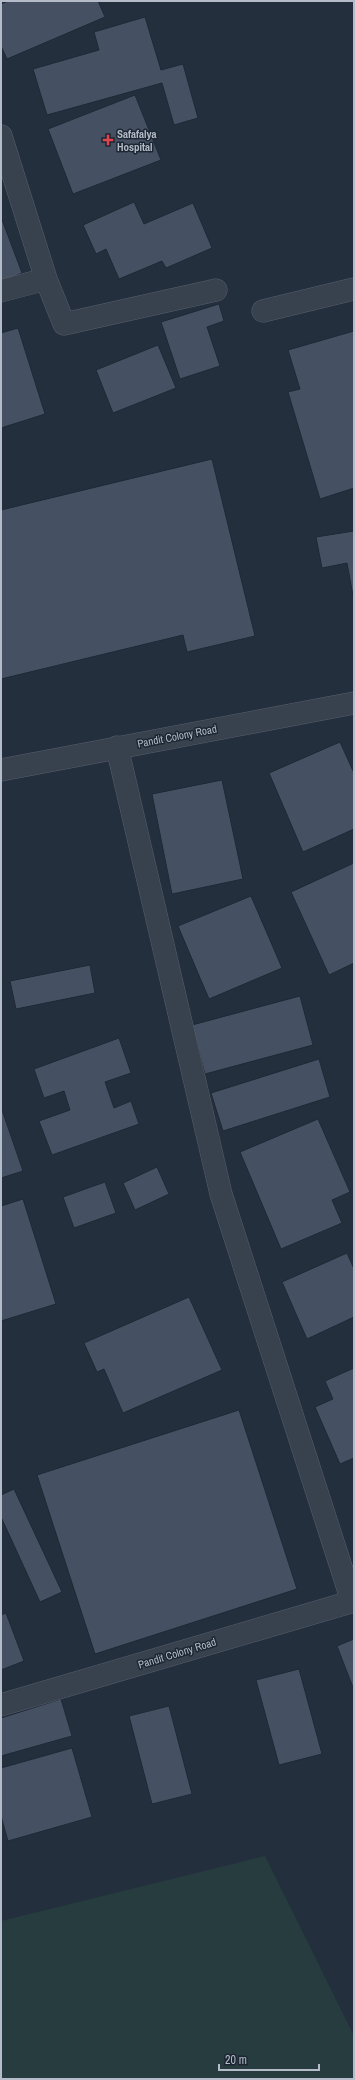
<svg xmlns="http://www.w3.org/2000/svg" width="355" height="2080" viewBox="0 0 355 2080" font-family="'Archivo Narrow',sans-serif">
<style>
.green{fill:#263c3f}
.building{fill:#455162;stroke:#1f2835}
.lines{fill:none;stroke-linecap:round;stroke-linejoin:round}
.minor-casing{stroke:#565f6c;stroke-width:23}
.minor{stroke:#38414e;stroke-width:22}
.health-dot{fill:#e0444e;stroke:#1d2633;stroke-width:1.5}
.labels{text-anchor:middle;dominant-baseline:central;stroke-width:3;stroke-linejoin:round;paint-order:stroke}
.poi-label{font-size:11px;font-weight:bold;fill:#b4bcc9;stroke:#1d2633;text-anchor:start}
.street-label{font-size:11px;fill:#b4bcc9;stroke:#1d2633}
</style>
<rect width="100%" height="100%" fill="#242f3e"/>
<path class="green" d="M 265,1856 L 354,2036 L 354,2079 L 1,2079 L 1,1921 Z"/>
<path class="building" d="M 8,1 L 98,1 L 105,17 L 7,59 L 1,46 L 1,4 Z
M 145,17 L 161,70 L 183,64 L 198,118 L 174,125 L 162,83 L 47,115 L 33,69 L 99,50 L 94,32 Z
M 135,95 L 161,160 L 73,194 L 48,129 Z
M 134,202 L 144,224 L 193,203 L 212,248 L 166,268 L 162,261 L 119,279 L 106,249 L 96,254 L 83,225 Z
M 1,217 L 22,273 L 1,282 Z
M 219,304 L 224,321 L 207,327 L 220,366 L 180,379 L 161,322 Z
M 18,328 L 45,414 L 1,428 L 1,333 Z
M 354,331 L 354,488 L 320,499 L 288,392 L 300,389 L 288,350 Z
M 158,345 L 176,388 L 113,413 L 96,370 Z
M 212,459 L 255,636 L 187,652 L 183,635 L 1,679 L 1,510 Z
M 354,531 L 354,601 L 347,563 L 322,568 L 316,537 Z
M 340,742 L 354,773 L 354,829 L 303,852 L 269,773 Z
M 222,780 L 243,879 L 172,894 L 152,794 Z
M 354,863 L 354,963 L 329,975 L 291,892 Z
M 251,896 L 282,968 L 209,999 L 178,926 Z
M 90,965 L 95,993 L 16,1009 L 10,981 Z
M 300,996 L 313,1045 L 205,1074 L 192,1025 Z
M 119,1038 L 131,1073 L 105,1082 L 114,1108 L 131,1101 L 139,1124 L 52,1155 L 39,1121 L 70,1110 L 64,1091 L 44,1098 L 34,1069 Z
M 319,1059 L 330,1097 L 223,1131 L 211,1093 Z
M 1,1107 L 23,1171 L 1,1178 Z
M 318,1119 L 350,1192 L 332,1200 L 342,1223 L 281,1249 L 240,1152 Z
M 157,1167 L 169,1194 L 135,1210 L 123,1183 Z
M 105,1182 L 116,1213 L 74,1228 L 63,1197 Z
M 23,1199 L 56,1304 L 1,1321 L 1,1206 Z
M 347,1253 L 354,1269 L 354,1317 L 307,1339 L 282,1282 Z
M 189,1297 L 222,1370 L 123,1413 L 104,1369 L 97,1372 L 84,1343 Z
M 354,1368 L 354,1458 L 340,1464 L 315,1407 L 333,1399 L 325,1381 Z
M 239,1410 L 297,1589 L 95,1654 L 37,1475 Z
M 14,1489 L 62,1592 L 40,1602 L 1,1517 L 1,1495 Z
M 6,1613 L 24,1661 L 1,1670 L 1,1615 Z
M 354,1639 L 354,1690 L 337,1646 Z
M 299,1669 L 322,1754 L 279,1765 L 256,1680 Z
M 61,1699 L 72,1736 L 1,1756 L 1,1718 Z
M 169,1706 L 192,1794 L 152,1804 L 129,1716 Z
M 72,1748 L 92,1817 L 8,1841 L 1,1816 L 1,1768 Z"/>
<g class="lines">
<defs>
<path id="minor" d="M 1,136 L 46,279 L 1,291
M 46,279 L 64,324 L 216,290
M 263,311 L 354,289
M 117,747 L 221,1194 L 352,1601
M 1,770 L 354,703
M 1,1705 L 354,1601"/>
</defs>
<use href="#minor" class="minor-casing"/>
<use href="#minor" class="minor"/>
</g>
<path class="health-dot" d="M106 134h4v4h4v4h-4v4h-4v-4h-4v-4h4z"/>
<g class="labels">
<g class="poi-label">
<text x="117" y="134">Safafalya<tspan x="117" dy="13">Hospital</tspan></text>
</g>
<g class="street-label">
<text transform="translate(177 736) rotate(-11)">Pandit Colony Road</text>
<text transform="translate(177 1653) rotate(-17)">Pandit Colony Road</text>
</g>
</g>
<rect width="355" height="2080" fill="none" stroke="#b4bcc9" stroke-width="4"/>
<path d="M219 2064v6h100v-6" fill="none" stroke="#b4bcc9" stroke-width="2"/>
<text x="225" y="2064" font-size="12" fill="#b4bcc9" stroke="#1d2633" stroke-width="3" paint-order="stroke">20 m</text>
</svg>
